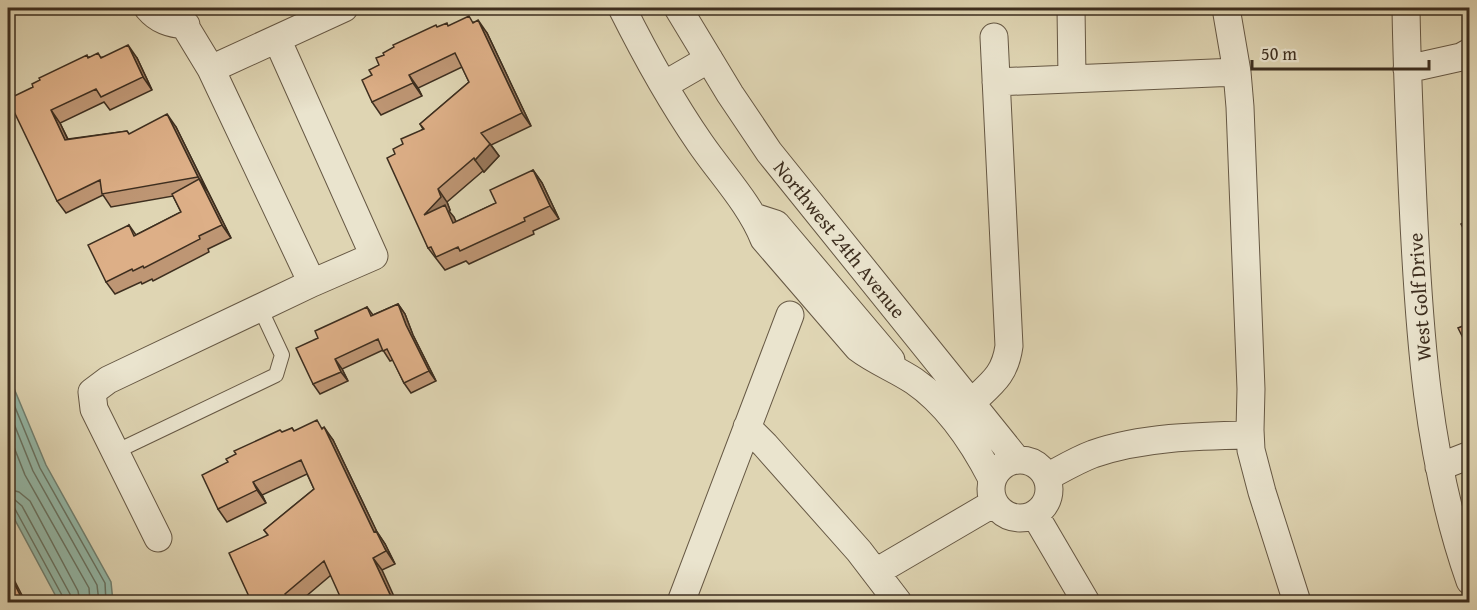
<svg xmlns="http://www.w3.org/2000/svg" width="1477" height="610" viewBox="0 0 1477 610" font-family="'Gentium Book Plus',serif">
<style>
.water{fill:#94b9a9;stroke:#718172;stroke-width:1.5}
.lines{fill:none;stroke-linecap:round;stroke-linejoin:round}
.shore{stroke:#687464;stroke-width:1.5}
.service-casing{stroke:#665844;stroke-width:16}
.minor-casing{stroke:#665844;stroke-width:29}
.service{stroke:#eae4ce;stroke-width:14}
.minor{stroke:#eae4ce;stroke-width:27}
.wall{fill:#be9674;stroke:#3d2e1f;stroke-width:1.5}
.shaded-wall{fill:#9b7a5e;stroke:#3d2e1f;stroke-width:1.5}
.building{fill:#ddaf87;stroke:#3d2e1f;stroke-width:1.5}
.labels{text-anchor:middle;dominant-baseline:central;stroke-width:4.5;stroke-linejoin:round;paint-order:stroke}
.street-label{font-size:20px;fill:#3d2e1f;stroke:#eae4ce}
</style>
<rect width="100%" height="100%" fill="#dfd5b3"/>
<filter id="stains"><feTurbulence type="fractalNoise" baseFrequency=".00333" numOctaves="4"/><feColorMatrix values="0 0 0 0 .2 0 0 0 0 .09 0 0 0 0 .02 0 0 0 .5 -.17"/></filter>
<radialGradient id="worn" r=".72"><stop offset=".6" stop-color="#630" stop-opacity="0"/><stop offset="1" stop-color="#630" stop-opacity=".3"/></radialGradient>
<path class="water" d="M 8,374 L 46,465 L 111,582 L 113,602 L 59,602 L 8,507 Z"/>
<g class="lines">
<path class="shore" d="M 8,390 L 40,468 L 105,583 L 106,602
M 8,409 L 33,471 L 97,585 L 99,602
M 8,432 L 25,475 L 89,588 L 90,602
M 8,489 L 19,492 L 30,501 L 78,591 L 80,602
M 8,498 L 15,500 L 22,506 L 70,594 L 71,602
M 8,506 L 15,509 L 63,597 L 64,602"/>
<defs>
<path id="service" d="M 115,452 L 276,375 L 282,355 L 260,308"/>
<path id="minor" d="M 148,8 C 158,20 170,24 186,25
M 174,8 L 211,69 L 312,283
M 622,8 C 645,54 671,101 700,143 C 722,175 750,204 764,239 L 858,348 C 875,361 896,369 914,381 C 949,405 973,442 992,479
M 678,8 L 730,94 L 769,152 L 1017,460
M 1071,8 L 1072,78
M 1226,8 L 1237,72 L 1240,107 L 1251,389 L 1250,430 L 1251,450 L 1262,492 L 1297,602
M 1406,8 C 1407,73 1410,138 1413,203 C 1419,331 1427,459 1470,581
M 211,69 L 344,8
M 1407,69 L 1461,57 L 1470,52
M 996,82 L 1237,72
M 664,85 L 709,59
M 757,218 L 776,224 L 891,360
M 972,402 C 992,383 1005,375 1009,346 L 994,37
M 747,427 L 765,445 L 859,551 L 898,602
M991 489a29 29 0 1 1 58 0a29 29 0 1 1-58 0Z
M 1439,467 L 1470,455
M 1047,477 C 1062,469 1077,460 1093,454 C 1142,437 1198,436 1250,435
M 1035,515 L 1086,602
M 158,538 L 94,409 L 92,392 L 108,380 L 312,283 L 374,256 L 277,39
M 876,572 L 994,503
M 681,602 L 790,315"/>
</defs>
<use href="#service" class="service-casing"/>
<use href="#minor" class="minor-casing"/>
<use href="#service" class="service"/>
<use href="#minor" class="minor"/>
</g>
<path class="wall" d="M 474,22 L 487,33 L 531,126 L 491,145 L 499,156 L 484,172 L 483,171 L 447,202 L 450,210 L 449,211 L 456,222 L 496,203 L 533,170 L 542,183 L 559,219 L 533,231 L 534,234 L 469,264 L 466,261 L 445,270 L 428,248 L 395,154 L 403,144 L 423,129 L 420,124 L 469,82 L 462,67 L 418,88 L 422,96 L 381,115 L 372,102 L 372,75 L 379,65 L 449,26 Z
M 88,57 L 137,58 L 152,90 L 110,110 L 104,102 L 60,123 L 68,139 L 127,131 L 129,134 L 176,127 L 231,238 L 208,249 L 209,252 L 153,281 L 152,279 L 142,284 L 141,282 L 115,294 L 106,282 L 129,225 L 136,235 L 181,212 L 173,196 L 111,207 L 103,195 L 66,213 L 57,201 L 33,87 Z
M 398,304 L 405,314 L 413,335 L 436,381 L 411,393 L 404,383 L 393,360 L 390,361 L 383,350 L 342,369 L 348,381 L 320,394 L 313,384 L 318,338 L 367,307 L 373,315 Z
M 292,428 L 294,431 L 323,428 L 333,440 L 377,532 L 385,544 L 395,564 L 382,570 L 330,576 L 298,603 L 252,603 L 268,535 L 264,530 L 314,489 L 307,474 L 262,495 L 266,503 L 227,522 L 218,509 L 228,462 Z"/>
<path class="shaded-wall" d="M 478,20 L 487,33 L 531,126 L 522,113 Z
M 128,45 L 137,58 L 152,90 L 143,77 Z
M 409,75 L 418,88 L 422,96 L 413,83 Z
M 51,110 L 60,123 L 74,153 L 65,140 Z
M 167,114 L 176,127 L 207,190 L 198,177 Z
M 490,144 L 499,156 L 484,172 L 475,160 Z
M 533,170 L 542,183 L 559,219 L 550,206 Z
M 199,179 L 208,192 L 231,238 L 222,225 Z
M 438,189 L 447,202 L 450,210 L 449,211 L 454,217 L 462,236 L 424,215 Z
M 398,304 L 405,314 L 413,335 L 436,381 L 429,371 L 406,325 Z
M 335,359 L 342,369 L 348,381 L 341,372 Z
M 324,427 L 333,440 L 377,532 L 385,544 L 395,564 L 374,532 Z
M 253,482 L 262,495 L 266,503 L 257,490 Z
M 373,558 L 382,570 L 397,603 L 394,603 Z
M 8,568 L 26,603 L 24,603 L 8,571 Z"/>
<path class="building" d="M 469,16 L 473,23 L 478,20 L 522,113 L 481,133 L 490,144 L 475,160 L 474,158 L 438,189 L 441,197 L 424,215 L 445,205 L 453,223 L 496,203 L 490,190 L 533,170 L 550,206 L 524,218 L 525,221 L 460,251 L 458,247 L 436,257 L 431,247 L 428,248 L 387,158 L 395,154 L 393,149 L 403,144 L 401,139 L 424,129 L 420,124 L 469,82 L 455,53 L 409,75 L 413,83 L 372,102 L 362,80 L 372,75 L 369,70 L 379,65 L 376,58 L 384,55 L 383,53 L 394,47 L 393,45 L 436,25 L 437,27 L 447,23 L 448,26 Z
M 128,45 L 143,77 L 101,97 L 96,89 L 51,110 L 65,140 L 127,131 L 129,134 L 167,114 L 198,177 L 102,194 L 100,180 L 57,201 L 8,99 L 33,87 L 32,84 L 40,80 L 39,78 L 87,55 L 88,58 L 98,53 L 101,58 Z
M 1470,158 L 1470,167 L 1466,160 Z
M 199,179 L 222,225 L 199,236 L 200,239 L 144,268 L 143,266 L 133,271 L 132,269 L 106,282 L 88,245 L 129,225 L 134,236 L 181,212 L 172,194 Z
M 1470,219 L 1470,241 L 1461,224 Z
M 398,304 L 406,325 L 429,371 L 404,383 L 387,349 L 383,351 L 378,339 L 335,359 L 341,372 L 313,384 L 296,348 L 318,338 L 315,331 L 367,307 L 371,316 Z
M 1470,323 L 1470,352 L 1458,328 Z
M 317,420 L 322,429 L 324,427 L 374,532 L 376,531 L 386,551 L 373,558 L 394,603 L 343,603 L 324,561 L 285,594 L 289,603 L 252,603 L 229,553 L 268,535 L 264,530 L 314,489 L 301,460 L 253,482 L 257,490 L 218,509 L 202,475 L 228,462 L 226,459 L 236,454 L 234,451 L 280,430 L 282,432 L 292,428 L 294,431 Z
M 8,571 L 24,603 L 8,603 Z"/>
<g class="labels">
<g class="street-label">
<text transform="translate(840 239) rotate(51)">Northwest 24th Avenue</text>
<text transform="translate(1419 297) rotate(-94)">West Golf Drive</text>
</g>
</g>
<rect width="1477" height="610" fill="none" stroke="#dfd5b3" stroke-width="30"/>
<rect x="9" y="9" width="1459" height="592" fill="none" stroke="#3d2e1f" stroke-width="3"/>
<rect x="15" y="15" width="1447" height="580" fill="none" stroke="#3d2e1f" stroke-width="1.5"/>
<path d="M1252 60v9h177v-9" fill="none" stroke="#3d2e1f" stroke-width="3"/>
<text x="1261" y="60" font-size="18" fill="#3d2e1f" stroke="#eae4ce" stroke-width="4.5" paint-order="stroke">50 m</text>
<rect width="100%" height="100%" filter="url(#stains)"/>
<rect width="100%" height="100%" fill="url(#worn)"/>
</svg>
